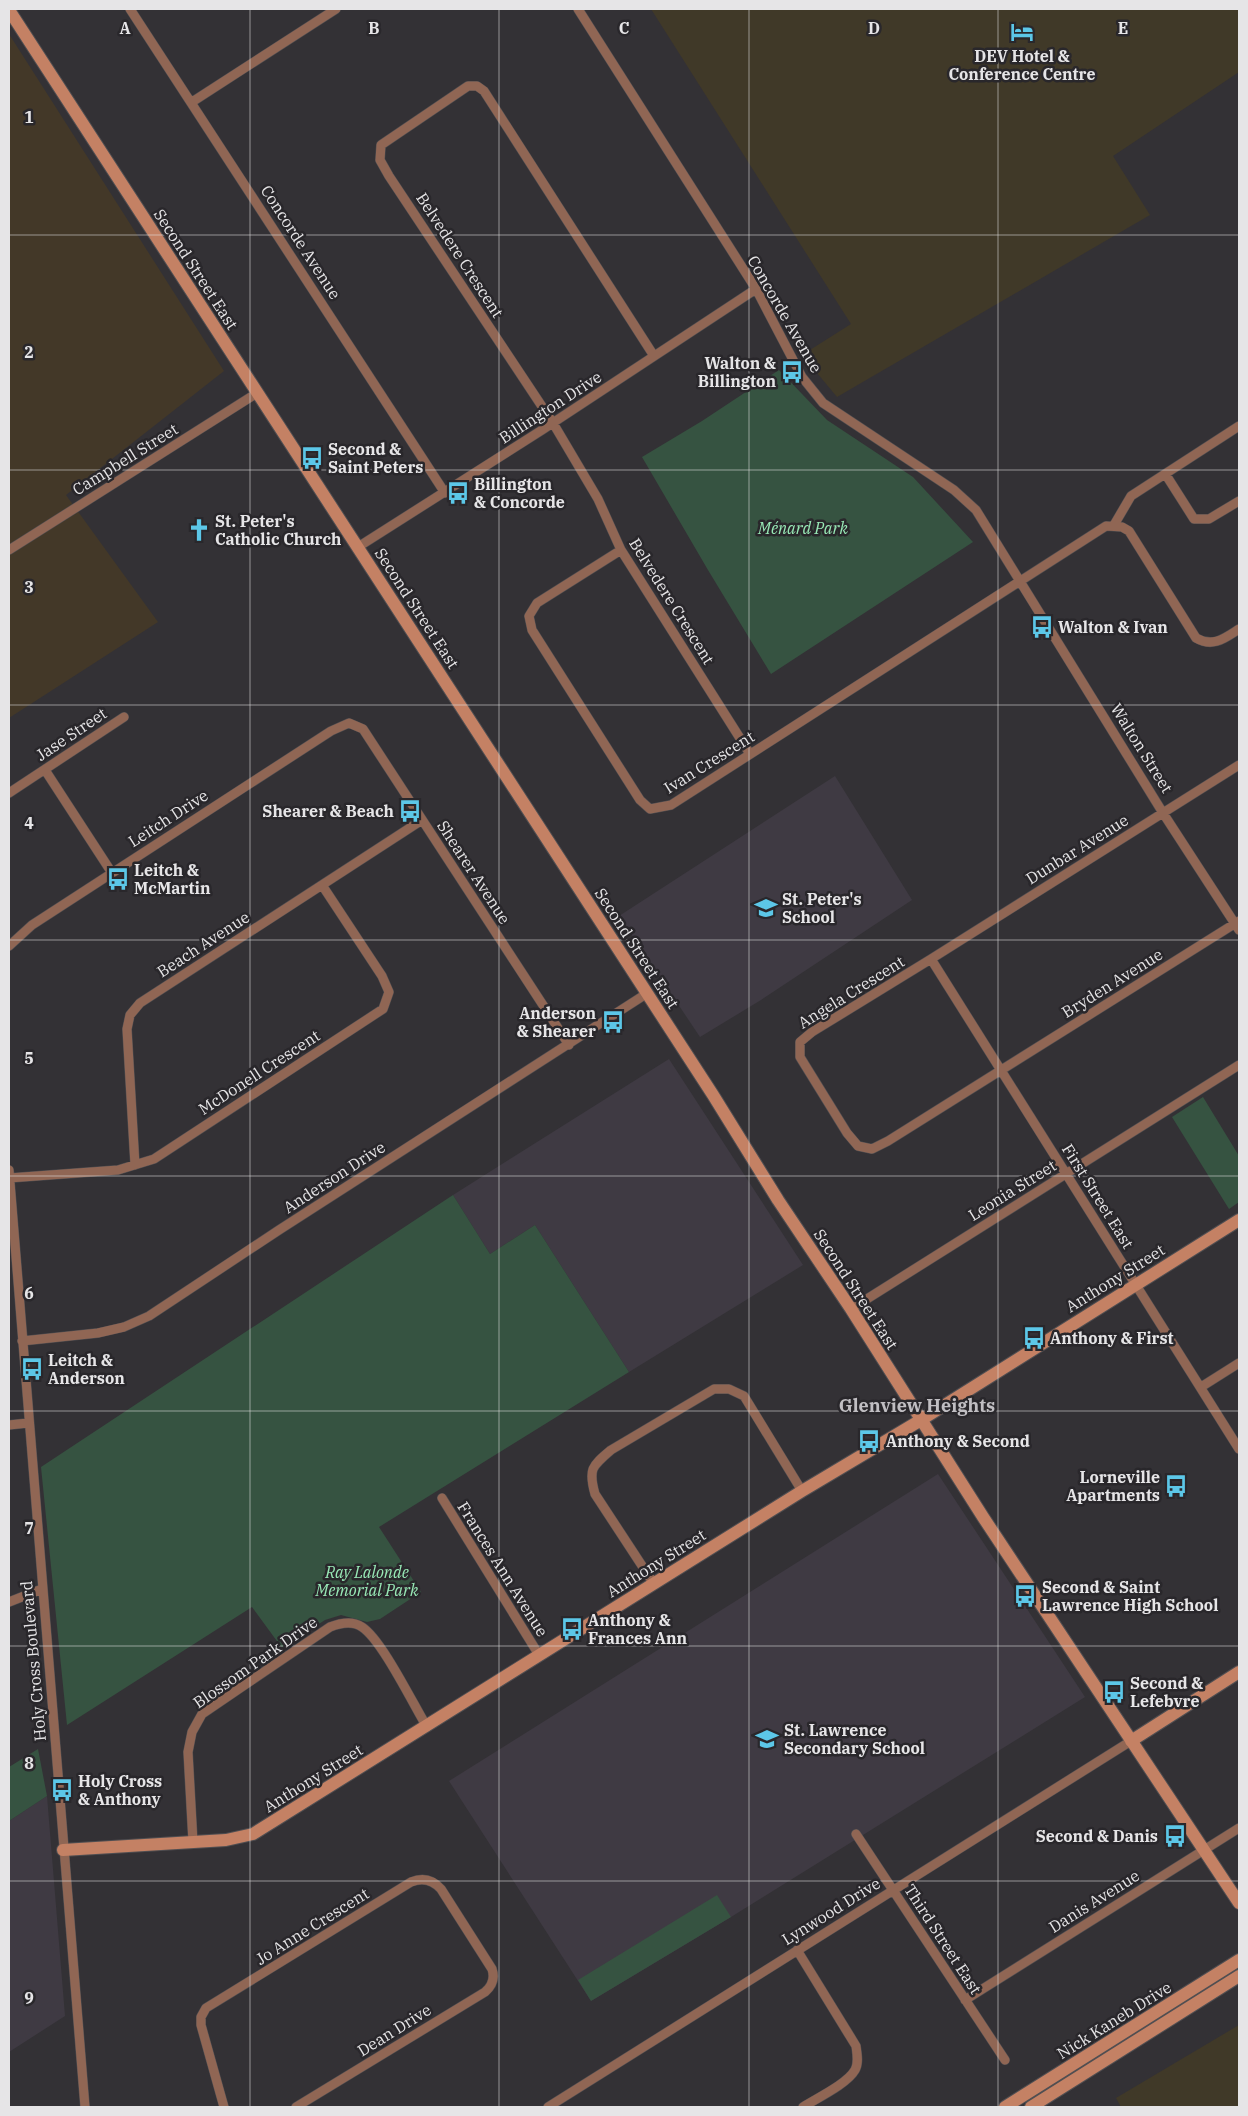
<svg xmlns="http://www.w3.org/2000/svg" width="1248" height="2116" viewBox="0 0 1248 2116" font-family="'IBM Plex Serif',serif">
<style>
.commercial{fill:#403928}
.industrial{fill:#433828}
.built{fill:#3f3a43}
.green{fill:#365341}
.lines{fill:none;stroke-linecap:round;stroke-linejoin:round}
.street-casing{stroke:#504e51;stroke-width:10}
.secondary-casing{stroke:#504e51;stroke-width:14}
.street{stroke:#906654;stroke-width:9}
.secondary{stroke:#c48164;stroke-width:12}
.grid{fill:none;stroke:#e6e5e7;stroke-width:1;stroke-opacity:0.55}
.labels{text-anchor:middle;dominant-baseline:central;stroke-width:5;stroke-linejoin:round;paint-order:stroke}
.poi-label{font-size:16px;font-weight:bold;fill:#e6e5e7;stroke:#29272b;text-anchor:start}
.street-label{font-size:16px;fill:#e6e5e7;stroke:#29272b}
.park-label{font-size:16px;font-style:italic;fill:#98e9b6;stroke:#29272b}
.neighbourhood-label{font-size:18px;font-weight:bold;fill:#c0bec2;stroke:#29272b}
.grid-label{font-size:16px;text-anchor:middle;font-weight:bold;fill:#e6e5e7;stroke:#29272b;stroke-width:5;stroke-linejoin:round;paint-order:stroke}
</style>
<rect width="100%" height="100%" fill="#333135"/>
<path class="commercial" d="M 651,9 L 1239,9 L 1239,72 L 1113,156 L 1150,215 L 837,397 L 802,355 L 851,324 Z
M 1239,2025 L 1239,2107 L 1121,2107 L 1116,2098 Z"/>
<path class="industrial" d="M 9,34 L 224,371 L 66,495 L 158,622 L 9,718 Z"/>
<path class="built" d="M 835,776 L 912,900 L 761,1000 L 700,1037 L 619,916 Z
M 669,1059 L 803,1265 L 629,1372 L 535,1225 L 490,1254 L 453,1195 Z
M 938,1474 L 1085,1697 L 731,1917 L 591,2001 L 449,1781 Z
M 47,1796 L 65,2016 L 9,2052 L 9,1821 Z"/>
<path class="green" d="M 779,370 L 827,420 L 913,477 L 973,542 L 771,674 L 708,570 L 642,457 L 702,421 Z
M 1203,1097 L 1239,1156 L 1239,1202 L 1229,1209 L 1172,1117 Z
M 453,1195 L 490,1254 L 535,1225 L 629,1372 L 379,1527 L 421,1592 L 380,1619 L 367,1622 L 341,1615 L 325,1620 L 282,1648 L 252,1607 L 67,1725 L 41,1467 Z
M 38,1749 L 47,1796 L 9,1821 L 9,1767 Z
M 717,1895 L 731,1917 L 591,2001 L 578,1980 Z"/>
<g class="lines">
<defs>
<path id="street" d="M 130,9 L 445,493
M 578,9 L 756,289 L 802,377 L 823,403 L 954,490 L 976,510 L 1163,813 L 1239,930
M 192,102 L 336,9
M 654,356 L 484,91 L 477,86 L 468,86 L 381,145 L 380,160 L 389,176 L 553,423 L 598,499 L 621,550 L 750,754
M 1166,475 L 1194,519 L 1209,519 L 1239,501
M 1114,525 L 1131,496 L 1239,426
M 358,547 L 542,430 L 756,289
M 9,550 L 257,393
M 621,550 L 537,603 L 529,616 L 532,630 L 640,800 L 650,809 L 671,805 L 1106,526 L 1122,527 L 1129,531 L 1196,638 C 1213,648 1225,638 1239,629
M 45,770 L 112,873
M 9,793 L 124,717
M 1239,921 L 888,1141 L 872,1149 L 858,1146 L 847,1133 L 800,1057 L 800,1042 L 812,1032 L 931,959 L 1239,765
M 9,946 L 32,925 L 331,731 L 349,723 L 363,729 L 569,1045
M 931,959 L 1239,1449
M 135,1165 L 127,1029 L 130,1015 L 140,1003 L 422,820
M 9,1170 L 85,2107
M 9,1178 L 118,1170 L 154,1159 L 383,1009 L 389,992 L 382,976 L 322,885
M 851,1309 L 1239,1065
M 22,1341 L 98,1333 L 124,1327 L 149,1316 L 279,1230 L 646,994
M 1201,1387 L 1239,1363
M 9,1425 L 28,1423
M 442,1498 L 539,1655
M 654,1584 L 595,1494 C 588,1469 592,1466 611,1450 L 714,1389 L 729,1389 L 744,1396 L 802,1491
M 9,1602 L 42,1589
M 856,1834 L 1005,2060
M 193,1842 L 188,1752 L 192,1732 L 202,1714 L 330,1627 C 340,1623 352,1620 362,1627 C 382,1640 413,1704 427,1727
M 797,1950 L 856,2046 C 857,2054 859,2063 855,2070 C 847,2084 817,2098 803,2107
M 965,2000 L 1239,1828
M 224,2107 L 201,2025 L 201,2017 L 206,2008 L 411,1882 C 423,1877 433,1880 441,1889 L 492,1969 C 495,1978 492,1986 485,1992 L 296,2107
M 548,2107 L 1131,1741"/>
<path id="secondary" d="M 9,10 L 713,1095 L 778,1200 L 851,1309 L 983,1517 L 1239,1903
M 1131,1741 L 1239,1672
M 63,1850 L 226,1840 L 253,1834 L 802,1491 L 921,1420 L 1239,1220
M 1005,2107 L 1239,1960
M 1031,2107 L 1239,1976"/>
</defs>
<use href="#street" class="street-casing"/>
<use href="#secondary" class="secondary-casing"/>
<use href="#street" class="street"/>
<use href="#secondary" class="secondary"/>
</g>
<path class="grid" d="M 250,9 L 250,2107M 499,9 L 499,2107M 749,9 L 749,2107M 998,9 L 998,2107M 9,235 L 1239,235M 9,470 L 1239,470M 9,705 L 1239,705M 9,940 L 1239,940M 9,1176 L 1239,1176M 9,1411 L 1239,1411M 9,1646 L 1239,1646M 9,1881 L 1239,1881"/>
<defs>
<symbol id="hotel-bare" viewBox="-9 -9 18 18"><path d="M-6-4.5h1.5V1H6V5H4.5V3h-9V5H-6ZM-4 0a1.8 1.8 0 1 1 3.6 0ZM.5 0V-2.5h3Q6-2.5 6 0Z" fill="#5cc7e8" stroke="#29272b" stroke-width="2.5" paint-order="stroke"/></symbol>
<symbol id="bus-bare" viewBox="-9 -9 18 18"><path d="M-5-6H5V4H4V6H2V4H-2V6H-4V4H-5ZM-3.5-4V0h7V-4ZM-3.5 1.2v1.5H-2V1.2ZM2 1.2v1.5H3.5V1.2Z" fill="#5cc7e8" stroke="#29272b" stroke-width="2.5" paint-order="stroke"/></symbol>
<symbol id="church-bare" viewBox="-9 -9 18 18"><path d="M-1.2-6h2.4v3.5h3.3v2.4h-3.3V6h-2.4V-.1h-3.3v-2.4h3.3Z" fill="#5cc7e8" stroke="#29272b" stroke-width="2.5" paint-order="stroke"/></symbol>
<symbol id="school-bare" viewBox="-9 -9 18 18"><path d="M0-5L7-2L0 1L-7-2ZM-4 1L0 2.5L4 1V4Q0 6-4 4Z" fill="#5cc7e8" stroke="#29272b" stroke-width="2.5" paint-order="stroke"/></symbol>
</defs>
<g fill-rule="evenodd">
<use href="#hotel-bare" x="1006" y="16" width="32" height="32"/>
<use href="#bus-bare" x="776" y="356" width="32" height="32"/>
<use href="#bus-bare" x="296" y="442" width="32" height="32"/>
<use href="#bus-bare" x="442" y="477" width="32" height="32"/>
<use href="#church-bare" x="183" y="514" width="32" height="32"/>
<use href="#bus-bare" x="1026" y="611" width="32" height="32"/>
<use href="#bus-bare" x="394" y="795" width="32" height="32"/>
<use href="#bus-bare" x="102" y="863" width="32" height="32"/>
<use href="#school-bare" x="750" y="892" width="32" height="32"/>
<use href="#bus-bare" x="597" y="1006" width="32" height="32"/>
<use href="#bus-bare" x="1018" y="1322" width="32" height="32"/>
<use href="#bus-bare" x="16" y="1353" width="32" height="32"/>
<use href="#bus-bare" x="853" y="1425" width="32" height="32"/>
<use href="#bus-bare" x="1160" y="1470" width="32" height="32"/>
<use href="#bus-bare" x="1009" y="1580" width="32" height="32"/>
<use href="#bus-bare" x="556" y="1613" width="32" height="32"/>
<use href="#bus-bare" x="1098" y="1676" width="32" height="32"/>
<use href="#school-bare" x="751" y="1723" width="32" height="32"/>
<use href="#bus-bare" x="46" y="1774" width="32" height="32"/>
<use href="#bus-bare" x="1159" y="1820" width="32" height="32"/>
</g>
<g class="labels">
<g class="poi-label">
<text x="1022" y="56" text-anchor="middle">DEV Hotel &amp;<tspan x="1022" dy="18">Conference Centre</tspan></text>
<text x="776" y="363" text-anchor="end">Walton &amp;<tspan x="776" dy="18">Billington</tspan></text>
<text x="328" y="449">Second &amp;<tspan x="328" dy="18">Saint Peters</tspan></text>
<text x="474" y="484">Billington<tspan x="474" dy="18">&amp; Concorde</tspan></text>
<text x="215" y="521">St. Peter's<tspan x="215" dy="18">Catholic Church</tspan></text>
<text x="1058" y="627">Walton &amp; Ivan</text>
<text x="394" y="811" text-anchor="end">Shearer &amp; Beach</text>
<text x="134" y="870">Leitch &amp;<tspan x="134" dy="18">McMartin</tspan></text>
<text x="782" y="899">St. Peter's<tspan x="782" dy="18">School</tspan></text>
<text x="596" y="1013" text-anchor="end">Anderson<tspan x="596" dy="18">&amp; Shearer</tspan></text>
<text x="1050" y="1338">Anthony &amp; First</text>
<text x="48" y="1360">Leitch &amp;<tspan x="48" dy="18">Anderson</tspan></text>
<text x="886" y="1441">Anthony &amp; Second</text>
<text x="1160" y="1477" text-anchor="end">Lorneville<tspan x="1160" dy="18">Apartments</tspan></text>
<text x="1042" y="1587">Second &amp; Saint<tspan x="1042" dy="18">Lawrence High School</tspan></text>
<text x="588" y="1620">Anthony &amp;<tspan x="588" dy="18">Frances Ann</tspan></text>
<text x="1130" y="1683">Second &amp;<tspan x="1130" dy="18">Lefebvre</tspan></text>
<text x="784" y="1730">St. Lawrence<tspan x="784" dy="18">Secondary School</tspan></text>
<text x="78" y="1781">Holy Cross<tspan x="78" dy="18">&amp; Anthony</tspan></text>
<text x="1158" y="1836" text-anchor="end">Second &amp; Danis</text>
</g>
<g class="street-label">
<text transform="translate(301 242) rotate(57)">Concorde Avenue</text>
<text transform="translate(460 255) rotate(57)">Belvedere Crescent</text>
<text transform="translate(196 269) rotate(57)">Second Street East</text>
<text transform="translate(785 314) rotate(60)">Concorde Avenue</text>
<text transform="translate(550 407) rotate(-33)">Billington Drive</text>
<text transform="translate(125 459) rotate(-32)">Campbell Street</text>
<text transform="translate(672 601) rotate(58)">Belvedere Crescent</text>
<text transform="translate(417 608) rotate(57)">Second Street East</text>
<text transform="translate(71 734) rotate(-34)">Jase Street</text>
<text transform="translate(1142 748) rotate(58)">Walton Street</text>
<text transform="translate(709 762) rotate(-32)">Ivan Crescent</text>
<text transform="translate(168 818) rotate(-33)">Leitch Drive</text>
<text transform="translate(1077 849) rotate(-32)">Dunbar Avenue</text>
<text transform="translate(474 872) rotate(57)">Shearer Avenue</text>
<text transform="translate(203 944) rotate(-33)">Beach Avenue</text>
<text transform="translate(637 948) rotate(57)">Second Street East</text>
<text transform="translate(1112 983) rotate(-32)">Bryden Avenue</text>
<text transform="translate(851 992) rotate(-32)">Angela Crescent</text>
<text transform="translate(259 1072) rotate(-33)">McDonell Crescent</text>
<text transform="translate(334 1177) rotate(-33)">Anderson Drive</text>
<text transform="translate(1012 1190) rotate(-32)">Leonia Street</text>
<text transform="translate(1098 1196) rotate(58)">First Street East</text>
<text transform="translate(1115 1278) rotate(-32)">Anthony Street</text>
<text transform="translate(856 1289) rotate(57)">Second Street East</text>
<text transform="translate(656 1563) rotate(-32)">Anthony Street</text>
<text transform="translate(503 1569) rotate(58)">Frances Ann Avenue</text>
<text transform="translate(33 1661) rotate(-95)">Holy Cross Boulevard</text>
<text transform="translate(255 1662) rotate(-35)">Blossom Park Drive</text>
<text transform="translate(313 1778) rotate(-32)">Anthony Street</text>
<text transform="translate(1094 1901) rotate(-32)">Danis Avenue</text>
<text transform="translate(831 1911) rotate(-32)">Lynwood Drive</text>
<text transform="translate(312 1926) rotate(-32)">Jo Anne Crescent</text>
<text transform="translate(943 1939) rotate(57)">Third Street East</text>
<text transform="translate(1114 2020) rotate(-32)">Nick Kaneb Drive</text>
<text transform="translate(394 2030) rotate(-32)">Dean Drive</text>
</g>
<g class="park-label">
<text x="803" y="528">Ménard Park</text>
<text x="367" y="1572">Ray Lalonde<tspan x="367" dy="18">Memorial Park</tspan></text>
</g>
<g class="neighbourhood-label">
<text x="917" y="1405">Glenview Heights</text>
</g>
</g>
<g class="grid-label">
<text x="125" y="34">A</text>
<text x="374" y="34">B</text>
<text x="624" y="34">C</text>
<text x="874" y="34">D</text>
<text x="1123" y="34">E</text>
<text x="29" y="123">1</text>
<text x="29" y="358">2</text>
<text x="29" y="593">3</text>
<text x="29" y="829">4</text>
<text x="29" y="1064">5</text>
<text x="29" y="1299">6</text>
<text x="29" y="1534">7</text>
<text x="29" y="1769">8</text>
<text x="29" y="2004">9</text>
</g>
<rect width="1248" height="2116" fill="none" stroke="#e6e5e7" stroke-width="20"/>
</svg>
